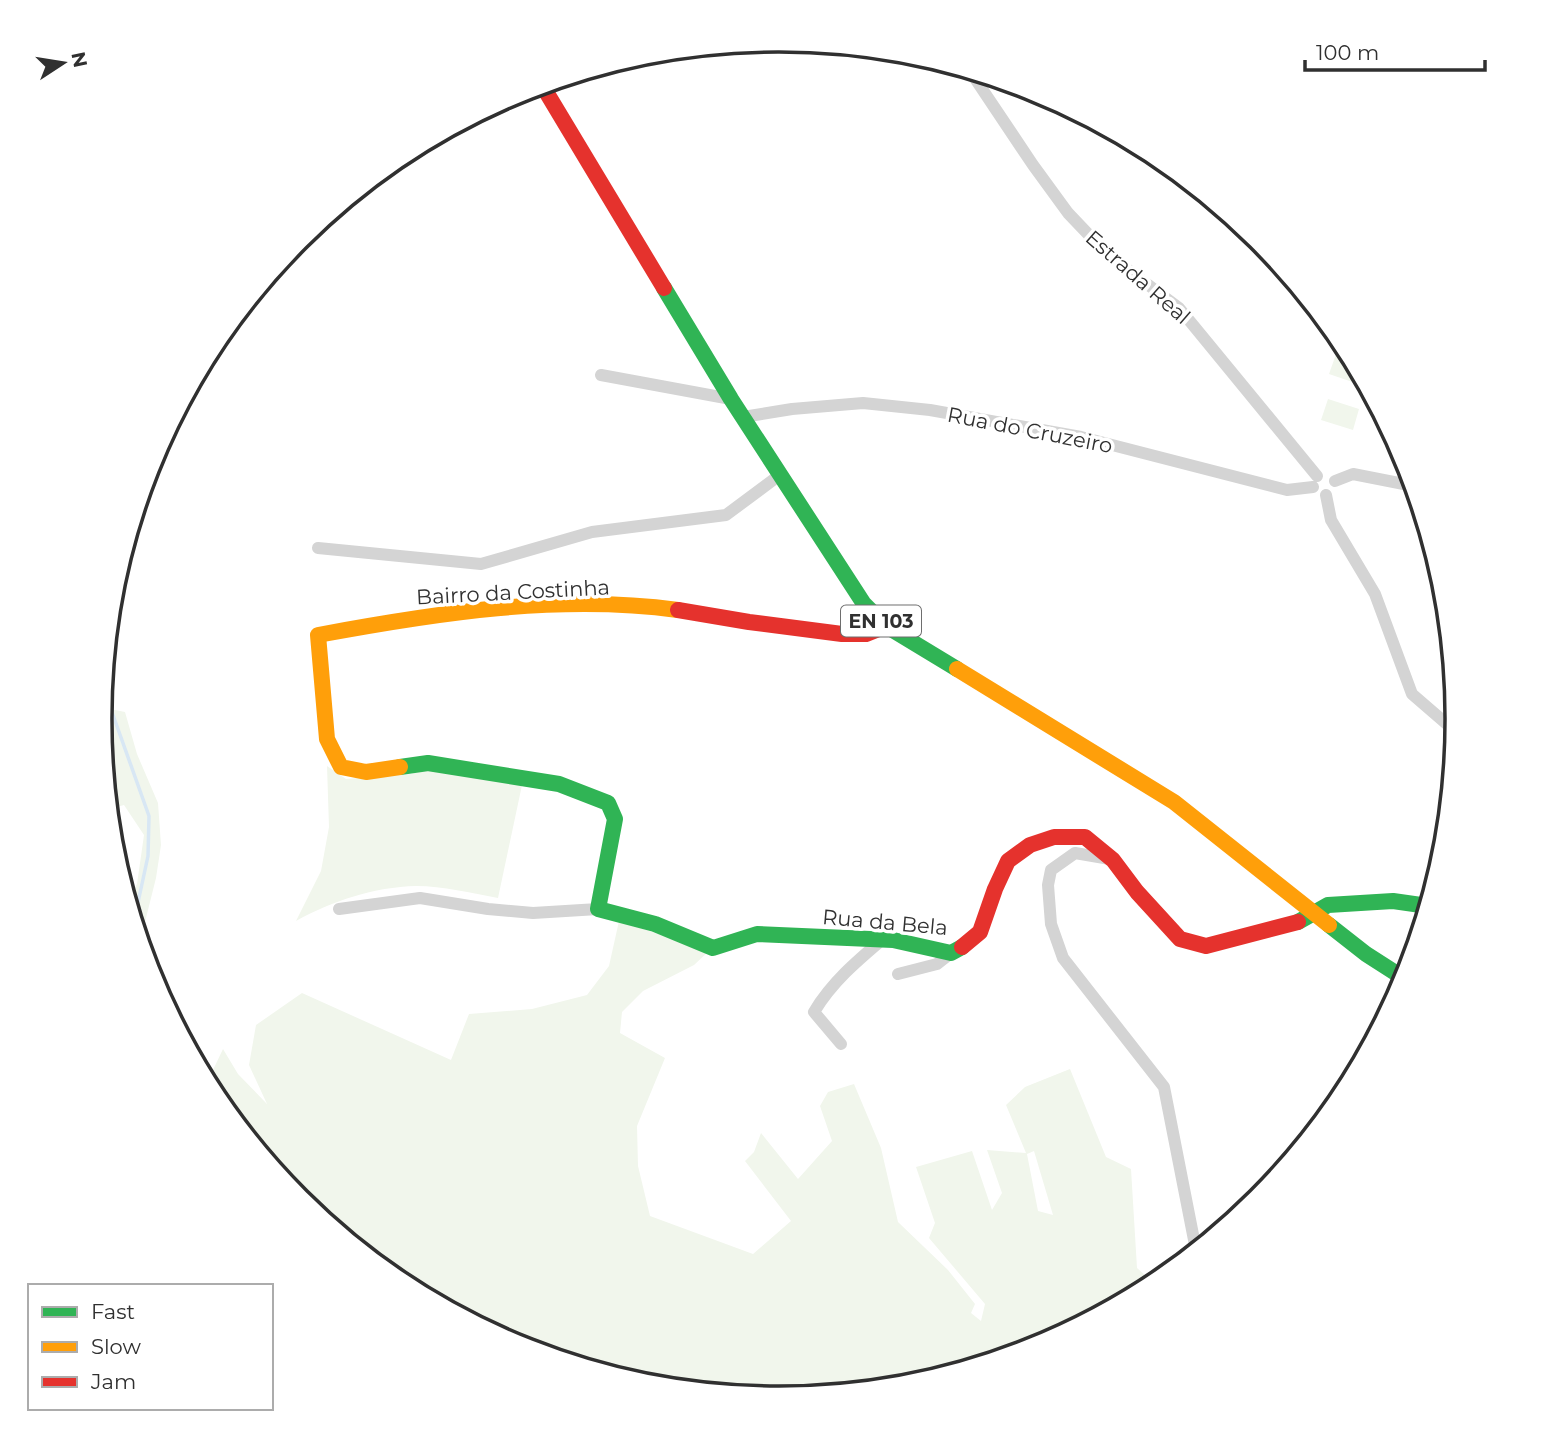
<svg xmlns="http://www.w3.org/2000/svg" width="1557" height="1438" viewBox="0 0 1557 1438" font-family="Montserrat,sans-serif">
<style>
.green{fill:#f1f6ec;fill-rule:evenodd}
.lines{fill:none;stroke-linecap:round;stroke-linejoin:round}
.stream{stroke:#d8e7f4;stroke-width:3.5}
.street{stroke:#d4d4d4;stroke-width:12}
.fast{stroke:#30b455;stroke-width:16}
.slow{stroke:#ff9f0a;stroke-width:16}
.jam{stroke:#e5322d;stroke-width:16}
.labels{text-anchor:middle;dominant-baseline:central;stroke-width:7;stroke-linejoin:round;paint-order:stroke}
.shield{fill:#fff;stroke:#6e6e6e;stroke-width:2}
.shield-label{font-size:19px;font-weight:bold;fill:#303030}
.street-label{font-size:21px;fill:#303030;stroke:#fff}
.rim{fill:none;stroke:#303030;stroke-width:3.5}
</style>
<rect width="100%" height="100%" fill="#fff"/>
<path class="green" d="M 1341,340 L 1343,342 L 1367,387 L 1329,374 Z
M 1328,399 L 1359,409 L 1353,430 L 1321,420 Z
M 110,709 L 125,712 L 137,754 L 158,803 L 161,845 L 156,878 L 140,942 L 128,900 L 137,884 L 144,835 L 124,805 L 109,809 L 106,786 L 117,783 Z
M 327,766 L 346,779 L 411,774 L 431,769 L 522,785 L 498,898 C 471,893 443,886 416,886 C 374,887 332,901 296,921 L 321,871 L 329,827 Z
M 619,921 L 709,951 L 694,965 L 643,991 L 622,1012 L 620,1033 L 665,1058 L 637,1126 L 638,1166 L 650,1216 L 753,1254 L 791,1221 L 745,1161 L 754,1152 L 761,1133 L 798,1179 L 832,1141 L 820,1106 L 828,1092 L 854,1084 L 881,1148 L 898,1222 L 948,1270 L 975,1304 L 971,1313 L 981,1321 L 985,1304 L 929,1238 L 935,1223 L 916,1167 L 972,1151 L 992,1210 L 1002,1193 L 987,1150 L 1026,1153 L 1006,1105 L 1025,1087 L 1070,1069 L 1106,1157 L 1131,1169 L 1137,1268 L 1155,1284 L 1038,1346 L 911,1385 L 778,1398 L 646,1385 L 518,1346 L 401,1283 L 298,1199 L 214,1096 L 203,1075 L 213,1070 L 223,1049 L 238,1074 L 267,1104 L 249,1065 L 256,1025 L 302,993 L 451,1060 L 469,1014 L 532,1009 L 587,995 L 609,966 ZM 1034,1151 L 1053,1215 L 1038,1211 L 1027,1154 Z"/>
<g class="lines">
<path class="stream" d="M 103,687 L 149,816 L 148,856 L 134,921"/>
<path class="street" d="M 970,71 L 1033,165 L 1068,213 L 1107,254 L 1179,308 L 1317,476
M 601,375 L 731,399
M 743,417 L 792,409 L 863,403 L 930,410 L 1081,437 L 1287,490 L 1313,487
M 1335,481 L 1353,474 L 1414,486
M 1326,495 L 1331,520 L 1375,594 L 1412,694 L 1456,732
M 318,548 L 481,564 L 592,532 L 726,515 L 781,474
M 1110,859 L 1075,853 L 1051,870 L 1048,885 L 1051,924 L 1063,958 L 1164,1087 L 1196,1250
M 339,909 L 420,898 L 488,909 L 533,913 L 598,909
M 898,974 L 937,964 L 951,953
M 841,1044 L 814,1012 C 832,982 857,961 883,939"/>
<path class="fast" d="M 664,288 L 731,399 L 864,604 L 886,626 L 957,669
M 400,767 L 428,763 L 559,784 L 608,803 L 615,819 L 598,909 L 655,924 L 713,948 L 757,934 L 893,940 L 951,953 L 962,947
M 1298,922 L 1328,905 L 1393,901 L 1428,906
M 1329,925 L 1366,954 L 1405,979"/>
<path class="slow" d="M 957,669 L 1174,802 L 1329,925
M 400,767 L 366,772 L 341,767 L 327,739 L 318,635 C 436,613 558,594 678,610"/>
<path class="jam" d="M 542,85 L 664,288
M 678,610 L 749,622 L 842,634 L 866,634 L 886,626
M 962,947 L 980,932 L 995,889 L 1008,861 L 1030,845 L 1054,837 L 1085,837 L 1113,860 L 1137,892 L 1180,939 L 1206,946 L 1298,922"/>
</g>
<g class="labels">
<rect class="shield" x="841" y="605.5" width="80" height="31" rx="5"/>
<g class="shield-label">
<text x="881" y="621">EN 103</text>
</g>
<g class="street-label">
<text transform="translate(1138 277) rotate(41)">Estrada Real</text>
<text transform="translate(1030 430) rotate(11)">Rua do Cruzeiro</text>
<text transform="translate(513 592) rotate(-3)">Bairro da Costinha</text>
<text transform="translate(885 922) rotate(5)">Rua da Bela</text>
</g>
</g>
<path d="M0 0H1557V1438H0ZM778 52H779A666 666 0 0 1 1445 718V720A666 666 0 0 1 779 1386H778A666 666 0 0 1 112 720V718A666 666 0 0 1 778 52Z" fill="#fff" fill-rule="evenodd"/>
<path class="rim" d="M778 52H779A666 666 0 0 1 1445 718V720A666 666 0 0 1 779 1386H778A666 666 0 0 1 112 720V718A666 666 0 0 1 778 52Z"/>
<rect x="28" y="1284" width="245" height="126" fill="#ffffff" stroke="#acacac" stroke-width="2"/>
<rect x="42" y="1307" width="35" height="10" fill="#30b455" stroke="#acacac" stroke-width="2"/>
<text x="91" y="1319" font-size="21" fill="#303030">Fast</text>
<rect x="42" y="1342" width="35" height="10" fill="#ff9f0a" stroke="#acacac" stroke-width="2"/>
<text x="91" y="1354" font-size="21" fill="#303030">Slow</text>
<rect x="42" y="1377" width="35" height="10" fill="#e5322d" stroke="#acacac" stroke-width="2"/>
<text x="91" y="1389" font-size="21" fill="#303030">Jam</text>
<g transform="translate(63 63) rotate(78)" stroke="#ffffff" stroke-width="5" paint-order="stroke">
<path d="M0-5L12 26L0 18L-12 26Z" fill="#303030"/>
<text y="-10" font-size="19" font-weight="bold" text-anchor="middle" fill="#303030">N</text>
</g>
<path d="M1305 60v10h180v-10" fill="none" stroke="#303030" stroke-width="3.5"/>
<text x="1316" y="60" font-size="21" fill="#303030" stroke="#ffffff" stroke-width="5" paint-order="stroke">100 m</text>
</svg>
